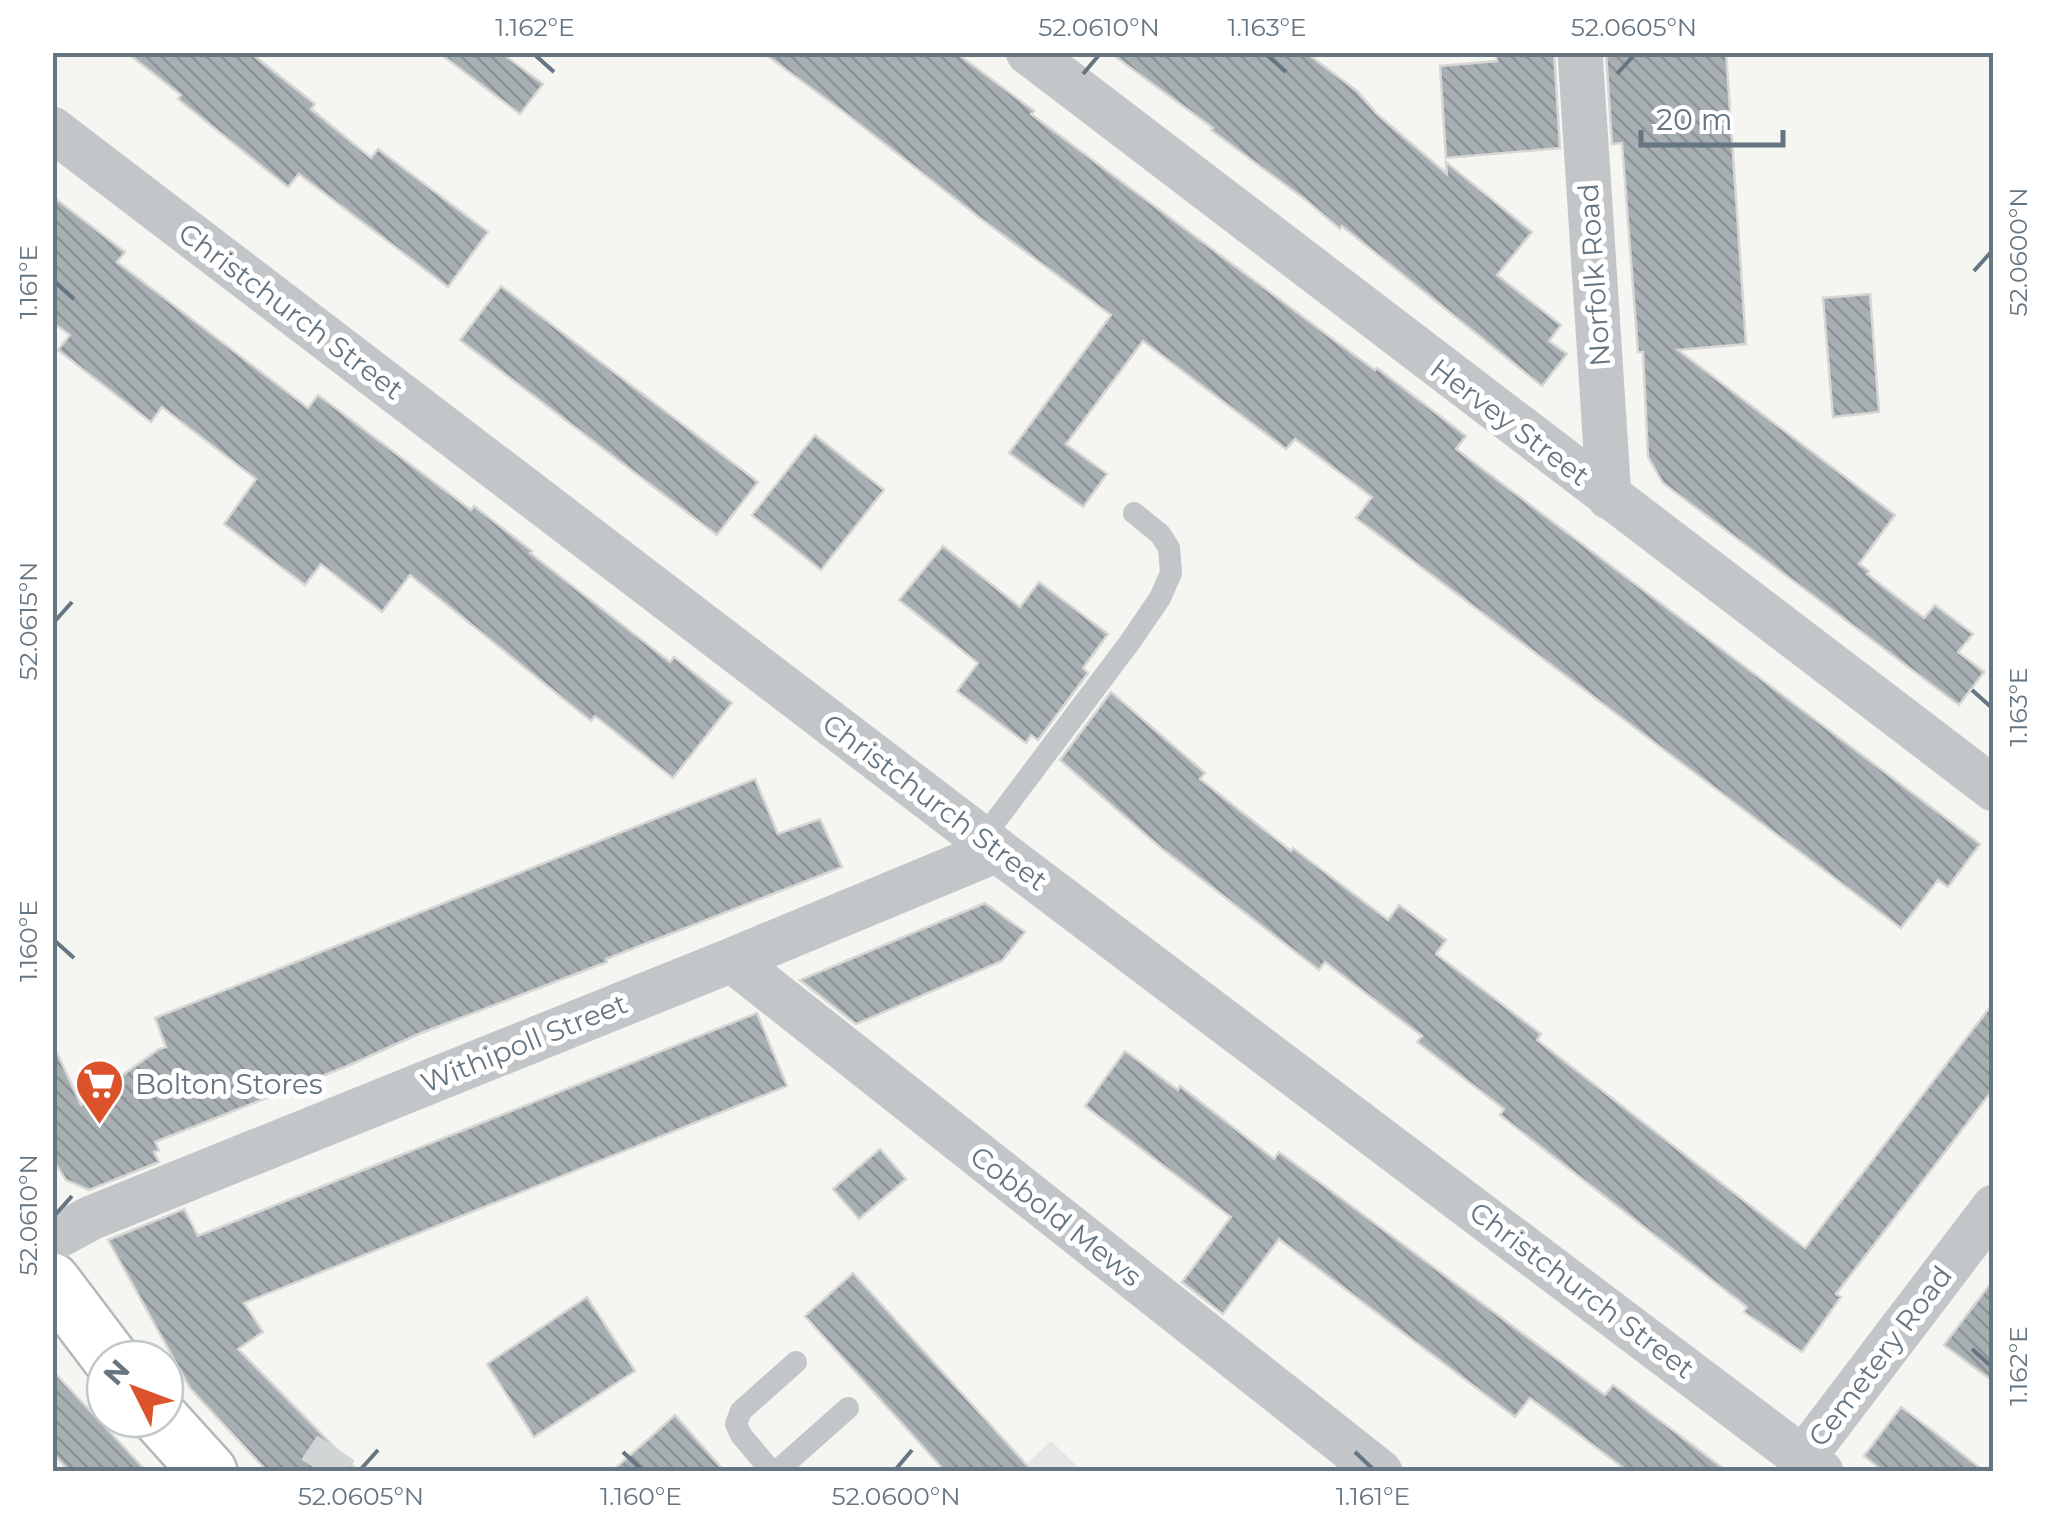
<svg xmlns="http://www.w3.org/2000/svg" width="2046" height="1524" viewBox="0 0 2046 1524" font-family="Montserrat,sans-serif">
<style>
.built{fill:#e5e6e5}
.building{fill:url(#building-back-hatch);stroke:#d6d6d4;stroke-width:2.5}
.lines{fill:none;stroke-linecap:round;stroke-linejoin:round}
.street-tunnel{stroke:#d1d5d5;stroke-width:45;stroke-dasharray:45 22;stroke-linecap:butt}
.secondary-casing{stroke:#b3b8bb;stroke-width:60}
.lane{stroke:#c3c6c9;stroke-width:22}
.street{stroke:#c3c6c9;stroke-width:45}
.secondary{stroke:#fff;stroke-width:55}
.ticks{fill:none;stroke:#657581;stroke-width:4}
.labels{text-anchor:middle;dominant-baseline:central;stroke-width:10;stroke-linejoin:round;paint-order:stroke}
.street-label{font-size:28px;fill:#657581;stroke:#fff}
.poi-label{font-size:28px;fill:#657581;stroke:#fff;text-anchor:start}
.neatline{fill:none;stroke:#657581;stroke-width:4}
.ticks-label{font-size:25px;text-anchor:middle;fill:#657581}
</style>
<defs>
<pattern id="building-back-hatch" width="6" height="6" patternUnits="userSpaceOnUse" patternTransform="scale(2.5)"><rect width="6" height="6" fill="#a7afb3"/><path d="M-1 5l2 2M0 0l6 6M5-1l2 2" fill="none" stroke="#8c9397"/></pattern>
</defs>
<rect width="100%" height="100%" fill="#f5f5f1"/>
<path class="built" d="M 1051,1441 L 1082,1471 L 1018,1472 Z"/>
<path class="building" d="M 126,52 L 249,52 L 315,104 L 311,109 L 371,158 L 378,149 L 488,232 L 448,287 L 299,174 L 288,187 L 178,99 L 181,95 Z
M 438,52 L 500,52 L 543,84 L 520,114 Z
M 762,52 L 955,52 L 1034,111 L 1031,114 L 1342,346 L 1375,370 L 1377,368 L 1466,436 L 1456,449 L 1980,844 L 1948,887 L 1938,880 L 1901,928 L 1356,518 L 1372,497 L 1295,439 L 1286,449 L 1143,341 L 1066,444 L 1107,474 L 1083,507 L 1009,453 L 1111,315 L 980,218 L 844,112 Z
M 1109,52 L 1305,52 L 1357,91 L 1377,114 L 1447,174 L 1446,162 L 1532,232 L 1497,275 L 1561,325 L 1549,341 L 1567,354 L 1542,386 L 1342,226 L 1340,229 L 1306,200 L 1211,130 L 1213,128 Z
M 1496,52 L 1554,52 L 1560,148 L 1446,158 L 1440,66 L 1497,61 Z
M 1606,52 L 1726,52 L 1746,344 L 1678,350 L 1895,515 L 1859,564 L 1869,571 L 1867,574 L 1924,618 L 1935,605 L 1973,634 L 1958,652 L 1984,672 L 1959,705 L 1663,483 L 1648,457 L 1643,352 L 1638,352 L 1622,143 L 1612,144 Z
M 52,196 L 125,252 L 117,262 L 308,408 L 318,395 L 471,510 L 474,506 L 532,551 L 530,553 L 670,662 L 674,657 L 732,703 L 673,778 L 595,716 L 591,721 L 410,575 L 382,612 L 321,564 L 305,585 L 224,524 L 256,479 L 162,407 L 151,422 L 58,350 L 70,335 L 52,322 Z
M 501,286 L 758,482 L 717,535 L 460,340 Z
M 1870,294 L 1879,412 L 1833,417 L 1823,298 Z
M 815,435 L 884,490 L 821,570 L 752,515 Z
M 943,546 L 1020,607 L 1039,582 L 1108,634 L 1083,668 L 1088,673 L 1038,740 L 1031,735 L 1026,743 L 957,691 L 978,663 L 899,600 Z
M 1111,692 L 1205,773 L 1200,779 L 1291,851 L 1293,848 L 1388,920 L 1399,905 L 1446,940 L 1436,954 L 1541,1034 L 1537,1040 L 1805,1248 L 1994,1002 L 1994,1088 L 1836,1294 L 1841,1297 L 1802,1352 L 1744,1312 L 1747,1307 L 1500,1115 L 1504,1109 L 1417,1042 L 1422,1036 L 1325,962 L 1319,970 L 1160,847 L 1060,760 Z
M 755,779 L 778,834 L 820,819 L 842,867 L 606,959 L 607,962 L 573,975 L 421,1033 L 345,1067 L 155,1142 L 159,1150 L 154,1152 L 159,1162 L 89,1190 L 66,1180 L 52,1158 L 52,1042 L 81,1105 L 159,1049 L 166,1047 L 155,1018 Z
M 985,903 L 1025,932 L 1002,961 L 856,1024 L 800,980 Z
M 757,1013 L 787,1086 L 244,1303 L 263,1332 L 238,1349 L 359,1472 L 268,1472 L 190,1388 L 108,1240 L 184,1209 L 198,1236 Z
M 1125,1051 L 1178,1090 L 1180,1086 L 1274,1159 L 1279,1152 L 1605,1395 L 1613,1385 L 1728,1472 L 1629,1472 L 1530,1398 L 1515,1417 L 1279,1239 L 1223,1314 L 1182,1282 L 1231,1217 L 1085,1106 Z
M 880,1149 L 906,1179 L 859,1219 L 833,1189 Z
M 853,1273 L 1033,1472 L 946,1472 L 805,1316 Z
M 1994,1279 L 1994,1382 L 1944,1345 Z
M 587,1297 L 635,1371 L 534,1437 L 487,1364 Z
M 52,1370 L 147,1472 L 70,1472 L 52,1452 Z
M 1901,1407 L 1929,1428 L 1985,1472 L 1884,1472 L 1864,1456 Z
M 675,1415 L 725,1472 L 611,1472 L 653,1435 Z"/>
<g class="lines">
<path class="street-tunnel" d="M 320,1472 L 336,1448"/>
<defs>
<path id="secondary" d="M 52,1281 L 111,1359
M 161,1419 L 209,1472"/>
</defs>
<use href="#secondary" class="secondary-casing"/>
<path class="lane" d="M 982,839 L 1130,642 L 1160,598 L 1171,573 L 1169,548 L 1160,534 L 1134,513
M 772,1472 L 741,1435 L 736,1424 L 741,1411 L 796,1362
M 776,1472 L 848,1408"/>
<path class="street" d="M 1028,52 L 1994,789
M 1580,52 L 1609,497
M 52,129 L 997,850 L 1821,1472
M 732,960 L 1380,1472
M 52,1239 L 91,1218 L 732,960 L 997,850
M 1804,1457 L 1994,1207"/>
<use href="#secondary" class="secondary"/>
</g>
<path class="ticks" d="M 535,55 L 554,72M 1267,55 L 1286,72M 1083,74 L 1099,55M 1617,74 L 1634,55M 1974,271 L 1991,252M 55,282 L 74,299M 55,621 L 72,602M 1972,690 L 1991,707M 55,941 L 74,958M 55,1215 L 72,1196M 1972,1349 L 1991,1366M 623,1452 L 641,1469M 1355,1452 L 1373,1469M 361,1469 L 378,1450M 896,1469 L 912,1450"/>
<defs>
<symbol id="supermarket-pin" viewBox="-11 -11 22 30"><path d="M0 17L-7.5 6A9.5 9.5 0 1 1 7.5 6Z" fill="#dc522a" stroke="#fff"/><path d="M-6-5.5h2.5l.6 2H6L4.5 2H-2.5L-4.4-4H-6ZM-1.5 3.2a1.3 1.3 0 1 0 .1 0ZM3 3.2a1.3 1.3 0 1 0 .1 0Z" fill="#fff"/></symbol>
</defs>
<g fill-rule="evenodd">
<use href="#supermarket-pin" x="72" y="1056" width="55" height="75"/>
</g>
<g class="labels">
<g class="street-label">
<text transform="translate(1594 275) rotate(-94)">Norfolk Road</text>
<text transform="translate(291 311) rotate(37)">Christchurch Street</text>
<text transform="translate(1510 422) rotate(37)">Hervey Street</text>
<text transform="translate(935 802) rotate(37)">Christchurch Street</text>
<text transform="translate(524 1043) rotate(-22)">Withipoll Street</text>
<text transform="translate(1056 1216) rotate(38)">Cobbold Mews</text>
<text transform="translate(1582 1290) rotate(37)">Christchurch Street</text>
<text transform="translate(1880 1356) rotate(-53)">Cemetery Road</text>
</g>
<g class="poi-label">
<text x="135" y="1084">Bolton Stores</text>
</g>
</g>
<rect width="2046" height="1524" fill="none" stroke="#ffffff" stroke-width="110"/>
<g transform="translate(135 1389) rotate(312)"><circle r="48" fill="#ffffff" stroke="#c1c8cd" stroke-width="2.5"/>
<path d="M0-8L18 38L0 25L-18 38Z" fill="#dc522a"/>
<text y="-15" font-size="28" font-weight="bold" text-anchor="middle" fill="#657581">N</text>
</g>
<path d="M1641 130v15h142v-15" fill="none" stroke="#657581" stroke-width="5"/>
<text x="1656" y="130" font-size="30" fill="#657581" stroke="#ffffff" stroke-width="8" paint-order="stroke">20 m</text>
<rect x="55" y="55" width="1936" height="1414" class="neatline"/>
<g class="ticks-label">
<text x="535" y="36">1.162°E</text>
<text x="1099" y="36">52.0610°N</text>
<text x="1267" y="36">1.163°E</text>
<text x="1634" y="36">52.0605°N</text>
<text transform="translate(2018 252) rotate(-90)" y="9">52.0600°N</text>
<text transform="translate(28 282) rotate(-90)" y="9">1.161°E</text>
<text transform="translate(28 621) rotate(-90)" y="9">52.0615°N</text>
<text transform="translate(2018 707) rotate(-90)" y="9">1.163°E</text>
<text transform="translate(28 941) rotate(-90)" y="9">1.160°E</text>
<text transform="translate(28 1215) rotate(-90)" y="9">52.0610°N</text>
<text transform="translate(2018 1366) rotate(-90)" y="9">1.162°E</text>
<text x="361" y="1505">52.0605°N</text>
<text x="641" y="1505">1.160°E</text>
<text x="896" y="1505">52.0600°N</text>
<text x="1373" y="1505">1.161°E</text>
</g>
</svg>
